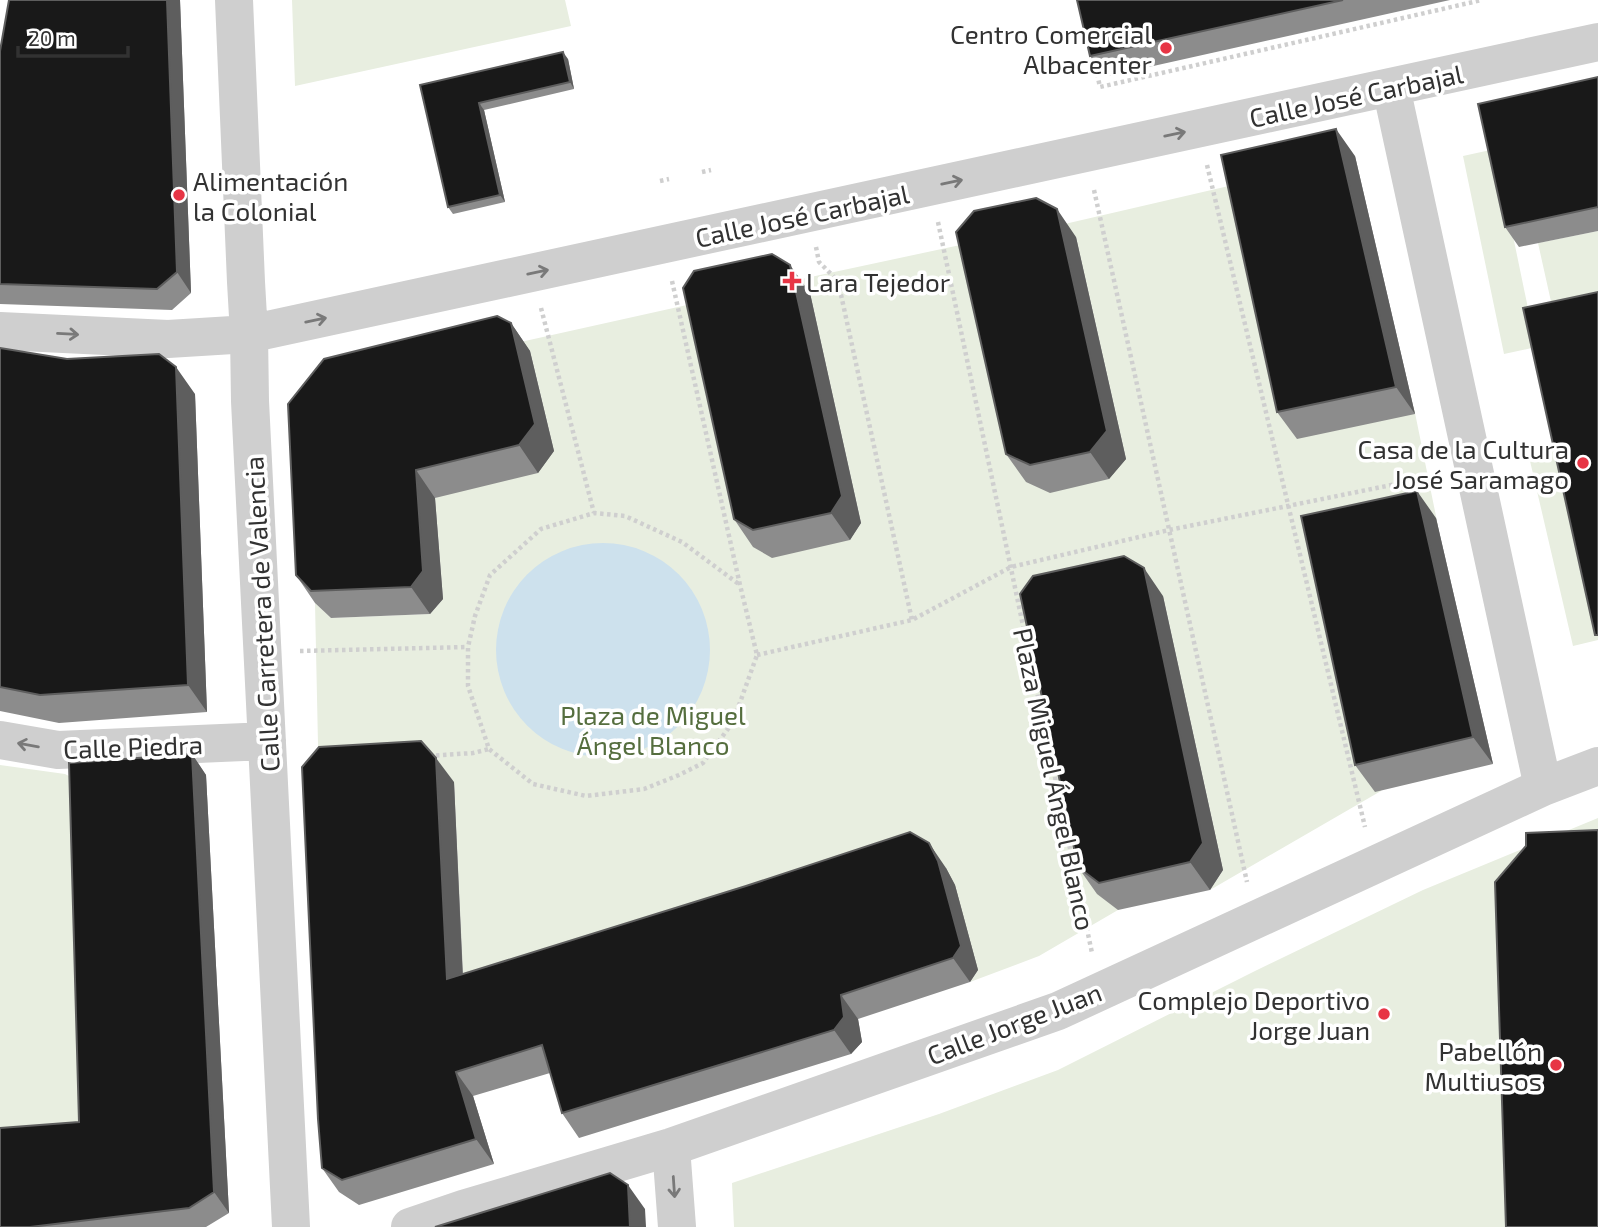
<svg xmlns="http://www.w3.org/2000/svg" width="1598" height="1227" viewBox="0 0 1598 1227" font-family="'Exo 2',sans-serif">
<style>
.green{fill:#e8eee0}
.water{fill:#cde1ed}
.lines{fill:none;stroke-linecap:round;stroke-linejoin:round}
.path{stroke:#cfcfcf;stroke-width:4.5;stroke-dasharray:3.5 3.5;stroke-linecap:butt}
.minor{stroke:#cfcfcf;stroke-width:38}
.wall{fill:#8c8c8c}
.shaded-wall{fill:#5e5e5e}
.building{fill:#191919;stroke:#5e5e5e;stroke-width:2}
.oneway{stroke:#797979}
.poi-dot{fill:#e73545;stroke:#fff;stroke-width:2.5}
.labels{text-anchor:middle;dominant-baseline:central;stroke-width:7;stroke-linejoin:round;paint-order:stroke}
.poi-label{font-size:26px;fill:#323232;stroke:#fff;text-anchor:end}
.street-label{font-size:26px;fill:#323232;stroke:#fff}
.park-label{font-size:26px;fill:#556e3e;stroke:#fff}
</style>
<rect width="100%" height="100%" fill="#fff"/>
<path class="green" d="M 292,0 L 565,0 L 571,26 L 295,86 Z
M 1495,149 L 1536,347 L 1504,354 L 1463,156 Z
M 1246,182 L 1414,408 L 1438,526 L 1430,520 L 1381,791 L 1210,890 L 1223,870 L 1163,596 L 1118,910 L 1039,956 L 970,982 L 978,970 L 464,999 L 454,782 L 319,792 L 315,603 L 331,618 L 430,614 L 443,599 L 435,498 L 554,451 L 530,351 L 516,343 L 714,299 L 850,540 L 861,523 L 810,293 L 792,281 L 993,238 L 1126,459 L 1076,237 L 1056,226 Z
M 1598,231 L 1598,315 L 1556,324 L 1538,243 Z
M 1556,442 L 1598,622 L 1598,640 L 1573,646 L 1527,448 Z
M 0,765 L 65,774 L 83,783 L 94,1143 L 0,1149 Z
M 1598,818 L 1598,1227 L 734,1227 L 732,1183 L 939,1114 L 1058,1070 L 1255,971 L 1423,890 Z"/>
<path class="water" d="M496 650a107 107 0 1 1 214 0a107 107 0 1 1-214 0Z"/>
<g class="lines">
<path class="path" d="M 1094,60 L 1100,87 L 1482,0
M 1207,165 L 1365,827
M 702,172 L 711,170
M 660,181 L 669,179
M 1094,190 L 1247,882
M 938,222 L 1092,953
M 816,247 L 819,262 L 838,281 L 912,620
M 672,281 L 740,585 L 757,655 L 733,722 L 703,763 L 679,775 L 644,789 L 586,796 L 533,784 L 489,749 L 468,686 L 468,647 L 475,616 L 490,575 L 541,529 L 594,513 L 625,516 L 682,542 L 740,585
M 541,308 L 594,513
M 300,651 L 468,647
M 757,655 L 912,620 L 1011,567 L 1169,530 L 1436,476
M 429,756 L 473,753 L 489,749"/>
<path class="minor" d="M 234,0 L 246,282 L 249,334 L 250,401 L 291,1227
M 1391,87 L 1543,787
M 0,331 L 168,339 L 249,334 L 1598,42
M 0,740 L 58,750 L 267,741
M 671,1147 L 677,1227
M 410,1227 L 463,1209 L 671,1147 L 1058,1011 L 1543,787 L 1598,766"/>
</g>
<path class="wall" d="M 9,0 L 180,0 L 191,293 L 172,310 L 0,304 L 0,51 Z
M 1077,0 L 1450,0 L 1104,77 L 1090,56 Z
M 568,59 L 574,89 L 484,110 L 505,202 L 453,214 L 448,207 L 420,85 Z
M 1598,77 L 1598,231 L 1519,247 L 1505,227 Z
M 1355,156 L 1415,414 L 1297,439 L 1277,412 Z
M 1076,237 L 1126,459 L 1109,479 L 1050,493 L 1026,482 L 1006,454 Z
M 810,293 L 861,523 L 850,540 L 772,558 L 753,547 L 734,519 Z
M 511,323 L 530,351 L 554,451 L 538,473 L 435,498 L 443,599 L 430,614 L 331,618 L 315,603 L 296,575 Z
M 0,348 L 195,394 L 207,712 L 59,723 L 0,711 Z
M 1436,518 L 1493,764 L 1375,792 L 1355,765 Z
M 1163,596 L 1223,870 L 1210,890 L 1118,910 L 1097,894 L 1078,867 Z
M 192,754 L 206,775 L 229,1213 L 206,1227 L 0,1227 L 79,1122 Z
M 454,782 L 463,975 L 946,868 L 955,885 L 978,970 L 970,982 L 858,1019 L 862,1042 L 851,1054 L 579,1138 L 562,1113 L 550,1073 L 473,1096 L 494,1164 L 359,1205 L 339,1192 L 322,1168 Z"/>
<path class="shaded-wall" d="M 167,0 L 180,0 L 191,293 L 177,272 Z
M 563,52 L 568,59 L 574,89 L 570,82 Z
M 479,103 L 484,110 L 505,202 L 500,195 Z
M 1336,129 L 1355,156 L 1415,414 L 1396,387 Z
M 1057,209 L 1076,237 L 1126,459 L 1109,479 L 1090,452 Z
M 790,265 L 810,293 L 861,523 L 850,540 L 831,513 Z
M 511,323 L 530,351 L 554,451 L 538,473 L 519,445 Z
M 176,367 L 195,394 L 207,712 L 188,685 Z
M 416,470 L 435,498 L 443,599 L 430,614 L 411,587 Z
M 1417,491 L 1436,518 L 1493,764 L 1473,737 Z
M 1144,568 L 1163,596 L 1223,870 L 1210,890 L 1190,862 Z
M 192,754 L 206,775 L 229,1213 L 214,1192 Z
M 436,758 L 454,782 L 464,1004 L 447,979 Z
M 929,843 L 946,868 L 955,885 L 978,970 L 970,982 L 953,958 Z
M 841,995 L 858,1019 L 862,1042 L 851,1054 L 834,1030 Z
M 456,1072 L 473,1096 L 494,1164 L 476,1139 Z
M 628,1185 L 645,1209 L 646,1227 L 630,1227 Z"/>
<path class="building" d="M 9,0 L 167,0 L 177,272 L 157,289 L 0,284 L 0,51 Z
M 1077,0 L 1343,0 L 1090,56 Z
M 563,52 L 570,82 L 479,103 L 500,195 L 448,207 L 420,85 Z
M 1598,77 L 1598,207 L 1505,227 L 1478,104 Z
M 1336,129 L 1396,387 L 1277,412 L 1221,155 Z
M 1036,198 L 1057,209 L 1107,431 L 1090,452 L 1030,465 L 1006,454 L 956,232 L 974,211 Z
M 772,254 L 790,265 L 842,496 L 831,513 L 753,530 L 734,519 L 683,288 L 694,271 Z
M 1598,292 L 1598,635 L 1595,635 L 1523,308 Z
M 497,316 L 511,323 L 535,424 L 519,445 L 416,470 L 423,571 L 411,587 L 311,591 L 296,575 L 288,404 L 324,359 Z
M 0,348 L 67,359 L 159,354 L 176,367 L 188,685 L 40,695 L 0,687 Z
M 1417,491 L 1473,737 L 1355,765 L 1301,516 Z
M 1124,556 L 1144,568 L 1203,843 L 1190,862 L 1099,883 L 1078,867 L 1020,594 L 1033,576 Z
M 421,741 L 436,758 L 447,979 L 746,886 L 910,832 L 929,843 L 938,861 L 961,946 L 953,958 L 841,995 L 844,1017 L 834,1030 L 562,1113 L 542,1045 L 456,1072 L 476,1139 L 342,1180 L 322,1168 L 318,1119 L 302,767 L 319,747 Z
M 192,754 L 214,1192 L 189,1208 L 30,1227 L 0,1227 L 0,1128 L 79,1122 L 69,763 Z
M 1598,830 L 1598,1227 L 1506,1227 L 1495,882 L 1526,846 L 1526,833 Z
M 610,1173 L 628,1185 L 630,1227 L 435,1227 Z"/>
<defs><path id="oneway-shaft" d="M-6 0H5M1.5-3L5.5 0L1.5 3" fill="none" stroke-width="1.6" stroke-linecap="round" stroke-linejoin="round" transform="scale(1.75)"/></defs>
<g class="oneway">
<use href="#oneway-shaft" transform="translate(1175 134) rotate(-12)"/>
<use href="#oneway-shaft" transform="translate(952 182) rotate(-12)"/>
<use href="#oneway-shaft" transform="translate(538 272) rotate(-12)"/>
<use href="#oneway-shaft" transform="translate(316 320) rotate(-12)"/>
<use href="#oneway-shaft" transform="translate(68 334) rotate(3)"/>
<use href="#oneway-shaft" transform="translate(28 745) rotate(-170)"/>
<use href="#oneway-shaft" transform="translate(674 1187) rotate(86)"/>
</g>
<g class="poi-dot">
<circle cx="1166" cy="48" r="7"/>
<circle cx="179" cy="195" r="7"/>
<path d="M788.5 270.5h7v7h7v7h-7v7h-7v-7h-7v-7h7z"/>
<circle cx="1583" cy="463" r="7"/>
<circle cx="1384" cy="1014" r="7"/>
<circle cx="1556" cy="1065" r="7"/>
</g>
<g class="labels">
<g class="poi-label">
<text x="1152" y="33">Centro Comercial<tspan x="1152" dy="30">Albacenter</tspan></text>
<text x="193" y="180" text-anchor="start">Alimentación<tspan x="193" dy="30">la Colonial</tspan></text>
<text x="806" y="281" text-anchor="start">Lara Tejedor</text>
<text x="1569" y="448">Casa de la Cultura<tspan x="1569" dy="30">José Saramago</tspan></text>
<text x="1370" y="999">Complejo Deportivo<tspan x="1370" dy="30">Jorge Juan</tspan></text>
<text x="1542" y="1050">Pabellón<tspan x="1542" dy="30">Multiusos</tspan></text>
</g>
<g class="street-label">
<text transform="translate(1356 95) rotate(-12)">Calle José Carbajal</text>
<text transform="translate(802 215) rotate(-12)">Calle José Carbajal</text>
<text transform="translate(261 614) rotate(-93)">Calle Carretera de Valencia</text>
<text transform="translate(133 746) rotate(-2)">Calle Piedra</text>
<text transform="translate(1055 779) rotate(78)">Plaza Miguel Ángel Blanco</text>
<text transform="translate(1014 1023) rotate(-21)">Calle Jorge Juan</text>
</g>
<g class="park-label">
<text x="653" y="714">Plaza de Miguel<tspan x="653" dy="30">Ángel Blanco</tspan></text>
</g>
</g>
<path d="M18 46v10h110v-10" fill="none" stroke="#323232" stroke-width="3.5"/>
<text x="28" y="46" font-size="21" fill="#323232" stroke="#ffffff" stroke-width="5" paint-order="stroke">20 m</text>
</svg>
